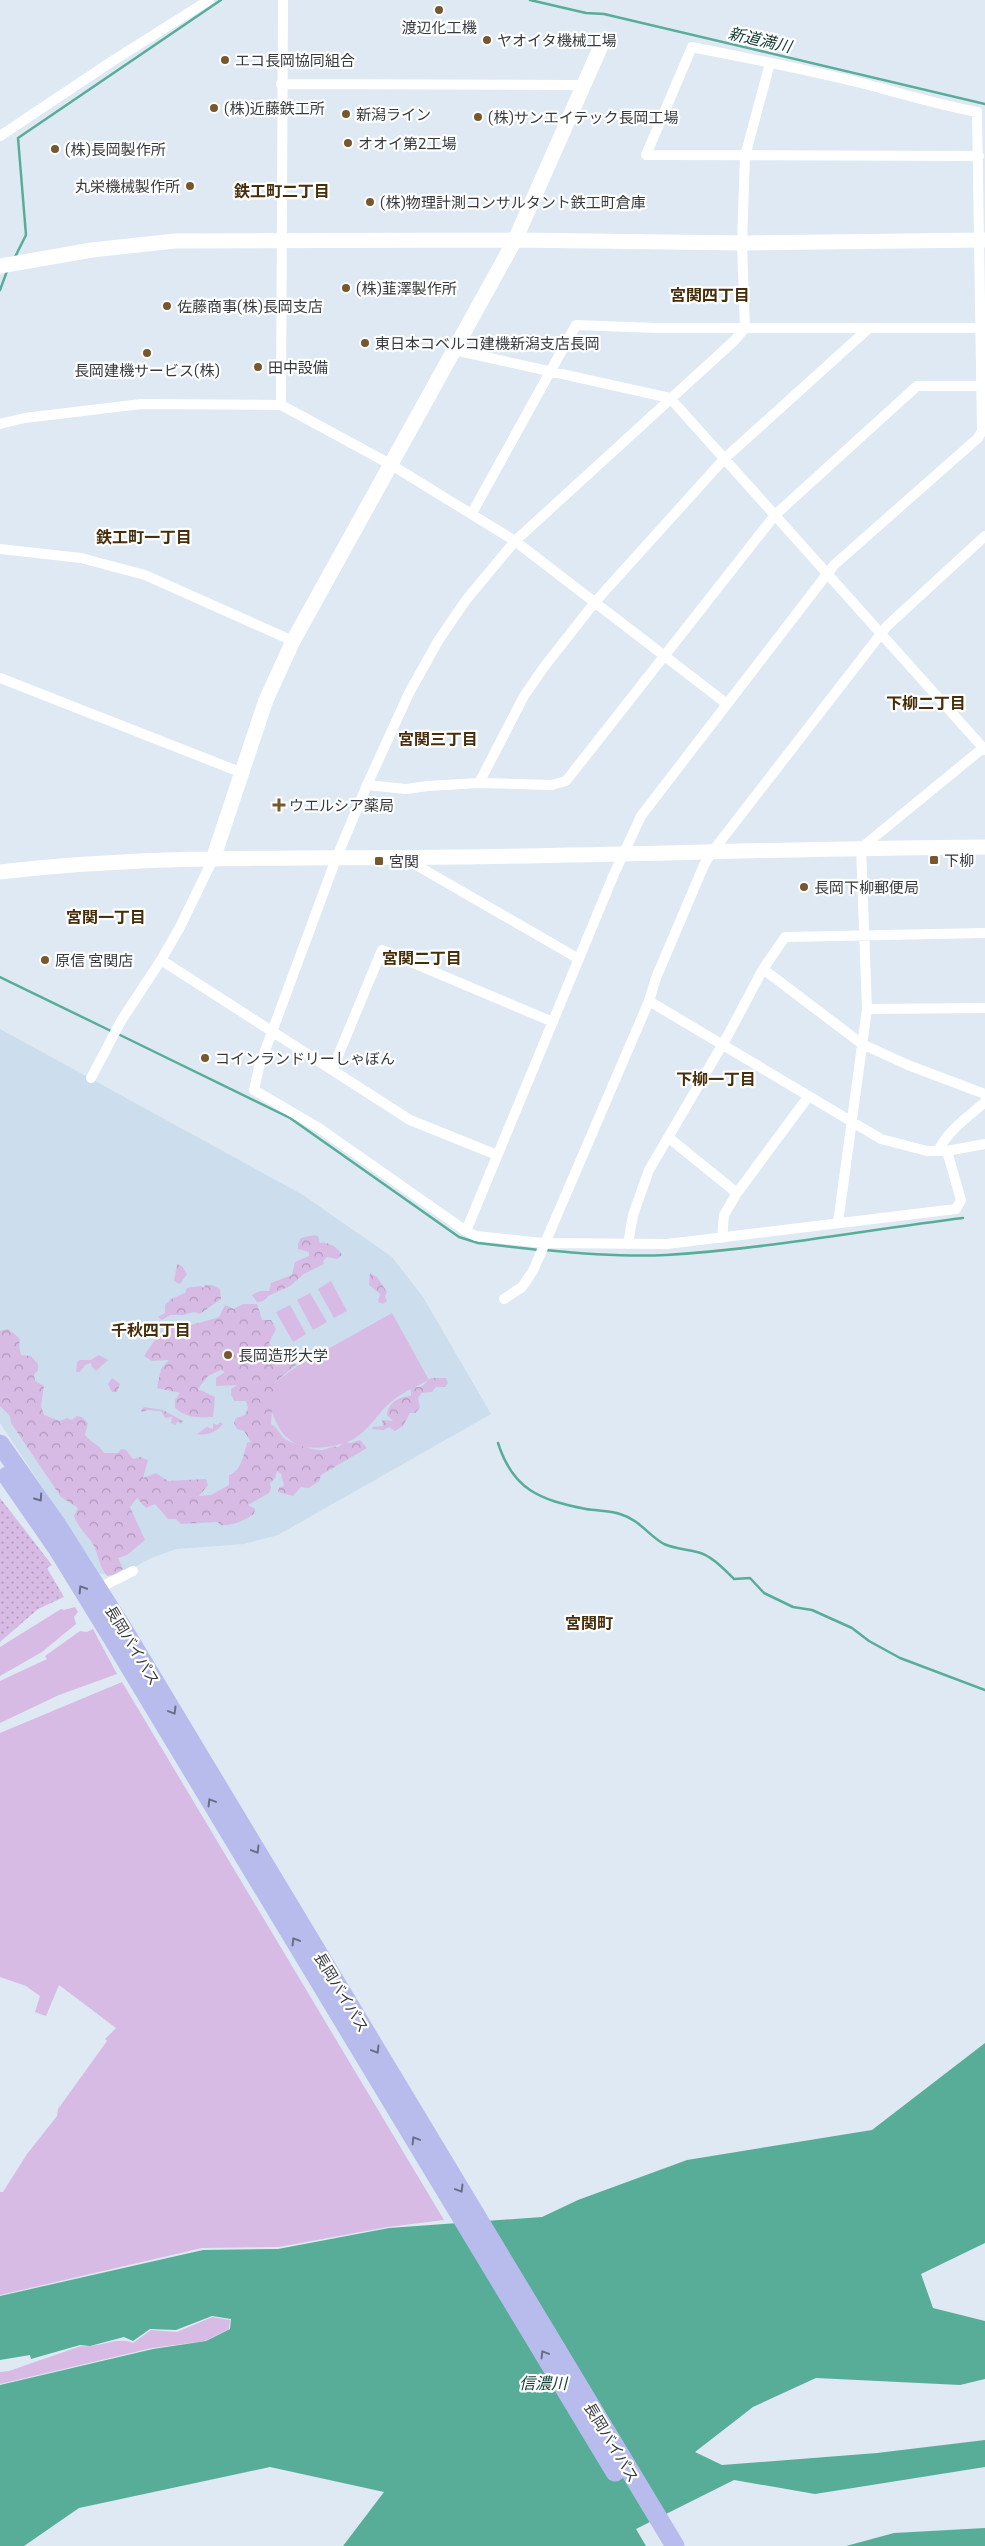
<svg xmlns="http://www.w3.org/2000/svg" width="985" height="2546" viewBox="0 0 985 2546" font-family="'Exo 2','Noto Sans JP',sans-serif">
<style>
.built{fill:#ccdded}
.green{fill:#d8bbe4}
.forest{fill:url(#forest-crowns)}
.park{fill:url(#park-dots)}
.water{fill:#58ad99}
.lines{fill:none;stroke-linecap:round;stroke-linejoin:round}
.stream{stroke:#58ad99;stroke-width:2.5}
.street{stroke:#fff;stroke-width:10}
.secondary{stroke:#fff;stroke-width:15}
.highway{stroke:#b8bcec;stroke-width:19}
.oneway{stroke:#6a6e84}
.poi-dot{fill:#77572d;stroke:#fff;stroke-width:2}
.labels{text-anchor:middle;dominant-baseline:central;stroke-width:4.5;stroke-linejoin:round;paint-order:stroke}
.poi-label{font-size:15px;fill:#363a3e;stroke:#fff;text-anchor:start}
.street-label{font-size:15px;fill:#363a3e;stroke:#fff}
.water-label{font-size:16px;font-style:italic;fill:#113931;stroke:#fff}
.neighbourhood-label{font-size:16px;font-weight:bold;fill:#462e0a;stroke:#fff}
</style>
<defs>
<pattern id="forest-crowns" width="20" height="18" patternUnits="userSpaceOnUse" patternTransform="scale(1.25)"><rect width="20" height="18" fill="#d8bbe4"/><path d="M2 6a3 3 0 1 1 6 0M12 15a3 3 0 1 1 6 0" fill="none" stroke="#b099ba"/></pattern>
<pattern id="park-dots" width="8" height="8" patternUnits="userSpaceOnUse" patternTransform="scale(1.25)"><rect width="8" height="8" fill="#d8bbe4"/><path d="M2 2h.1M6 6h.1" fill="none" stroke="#b099ba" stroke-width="1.8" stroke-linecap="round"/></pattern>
</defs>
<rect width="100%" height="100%" fill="#dee9f3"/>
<path class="built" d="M 0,1029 L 303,1195 L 392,1257 L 423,1297 L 491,1414 L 278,1535 L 244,1544 L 176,1549 L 151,1558 L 120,1575 L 100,1574 L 0,1423 Z"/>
<path class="green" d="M 331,1281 L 347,1311 L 334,1318 L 318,1289 Z
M 310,1293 L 327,1322 L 313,1330 L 297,1300 Z
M 290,1305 L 306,1334 L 293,1342 L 276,1312 Z
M 392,1313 L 429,1380 C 416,1387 400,1393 390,1403 C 378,1413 371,1427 358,1436 C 349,1443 337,1445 326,1447 C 283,1453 275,1424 265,1390 L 296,1367 Z
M 99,1355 L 108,1360 L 96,1371 L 92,1367 L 91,1363 L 85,1365 L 80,1372 L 76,1372 L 77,1362 L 80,1360 L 91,1360 Z
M 75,1607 L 78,1612 L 74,1617 L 76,1624 L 42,1652 L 0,1676 L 0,1647 L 61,1609 L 64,1610 Z
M 93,1629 L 117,1674 L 59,1695 L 0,1723 L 0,1681 L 47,1659 L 45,1656 L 80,1631 L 87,1632 Z
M 122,1682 L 444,2220 L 388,2227 L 279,2247 L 202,2248 L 0,2295 L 0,2192 L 3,2192 L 27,2154 L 57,2116 L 58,2109 L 107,2041 L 105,2039 L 116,2028 L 59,1985 L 46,2016 L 35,2012 L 40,1996 L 26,1986 L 0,1977 L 0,1733 Z
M 212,2317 L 230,2320 L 229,2329 L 205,2341 L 152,2348 L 0,2384 L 0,2372 L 9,2371 L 81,2346 C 100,2348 117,2336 133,2343 L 151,2330 L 177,2332 Z"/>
<path class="forest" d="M 314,1235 L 318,1236 L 320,1243 C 328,1241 339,1248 342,1255 L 337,1259 L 327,1257 L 323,1261 L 324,1264 L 304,1274 L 290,1286 L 268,1296 L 263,1301 L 257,1302 L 252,1295 L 260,1291 L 269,1291 L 271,1283 L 292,1275 L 295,1262 L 309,1256 L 309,1252 L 298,1249 L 298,1243 L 301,1238 Z
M 177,1264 L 182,1266 L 187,1274 L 180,1284 L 174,1281 Z
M 370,1273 L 377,1277 L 387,1292 L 385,1297 L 387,1301 L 383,1304 L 378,1302 L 380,1294 L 369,1285 Z
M 205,1285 L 212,1285 L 220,1289 L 221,1299 L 200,1314 L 194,1312 L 183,1315 L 170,1315 L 162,1320 L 158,1317 L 165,1313 L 165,1305 L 171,1299 L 185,1293 L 187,1288 L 201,1286 L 204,1288 Z
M 243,1304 L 257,1304 L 262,1320 L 271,1320 L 276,1329 L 269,1343 L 277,1358 L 293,1359 L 296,1365 L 274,1383 L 274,1392 L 269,1400 L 272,1408 L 271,1424 C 278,1428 279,1434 285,1439 C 290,1443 317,1451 322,1450 C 329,1449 331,1445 338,1447 L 345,1442 L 351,1443 L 360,1440 L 367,1448 L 321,1475 L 319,1481 L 309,1488 L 301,1487 L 293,1496 L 278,1492 L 279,1487 L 284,1486 L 281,1474 L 277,1471 L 275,1478 L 270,1483 L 271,1488 L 269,1493 L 248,1505 L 255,1509 L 254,1514 C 243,1521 233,1526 220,1525 L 218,1522 L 181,1524 L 176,1519 L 168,1519 L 155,1504 L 146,1508 L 137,1498 L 130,1507 L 145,1540 L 127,1555 L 118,1558 L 123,1569 L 113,1575 L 107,1576 C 99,1565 99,1557 94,1546 C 88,1535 80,1531 74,1516 L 78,1508 L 61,1497 L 11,1423 L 10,1416 L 0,1406 L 0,1331 L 8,1329 C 28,1345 15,1334 21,1355 L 31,1356 L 38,1364 L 38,1370 L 34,1375 L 35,1381 L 44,1386 L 41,1406 L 44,1415 L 60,1421 L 67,1418 L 72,1420 L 77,1416 L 82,1417 L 88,1423 L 85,1435 C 91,1443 99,1444 104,1453 L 118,1453 L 121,1449 L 126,1450 L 133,1459 L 140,1457 L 148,1460 L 143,1478 L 156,1473 L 168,1481 L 206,1479 L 208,1485 L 199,1496 L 211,1495 L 229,1485 L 229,1475 C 240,1473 244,1454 247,1443 L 251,1442 L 244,1431 L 237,1429 L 234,1423 L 236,1418 L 245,1415 L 248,1408 L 246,1401 L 235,1401 L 231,1395 L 231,1389 L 237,1385 L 216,1386 L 216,1378 L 225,1372 L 221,1370 L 208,1376 L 198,1389 L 215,1397 L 213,1417 C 198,1418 187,1418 175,1408 L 175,1400 L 180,1393 L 157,1388 L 161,1369 L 169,1360 L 152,1361 L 144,1356 L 156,1338 L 173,1326 C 186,1328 205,1321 219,1317 L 225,1305 L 234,1309 Z
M 112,1378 L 120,1384 L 117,1392 L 112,1392 L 108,1384 Z
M 431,1378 L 446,1378 L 448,1383 L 445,1387 L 436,1387 L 432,1392 L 422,1393 L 418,1398 L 420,1408 L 415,1413 L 410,1413 L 403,1426 L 395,1431 L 389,1427 L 384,1430 L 372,1429 L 373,1427 L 383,1426 L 382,1420 L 393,1421 L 387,1415 C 388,1402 399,1397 411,1396 L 411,1387 L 421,1387 Z
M 144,1407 L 163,1410 L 183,1421 L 181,1424 L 178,1421 L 175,1425 L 171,1423 L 172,1417 L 165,1418 L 161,1411 L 147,1410 L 142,1412 L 141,1411 Z
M 220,1422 L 223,1424 C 216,1432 208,1436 197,1434 L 207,1427 L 213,1429 L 213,1423 L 217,1425 Z"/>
<path class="park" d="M 0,1498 L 52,1565 L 47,1568 L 64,1597 L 38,1609 L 0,1642 Z"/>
<path class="water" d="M 985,2043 L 985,2243 L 921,2274 L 933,2308 L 985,2321 L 985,2379 L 960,2385 L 816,2378 L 753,2407 L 695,2452 L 722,2465 L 877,2453 L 985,2440 L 985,2467 L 815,2494 L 734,2480 L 636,2529 L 646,2546 L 343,2546 L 384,2492 L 270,2467 L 79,2508 L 24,2546 L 0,2546 L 0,2385 L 153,2349 L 206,2341 L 230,2329 L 231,2319 L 212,2316 L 176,2330 L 150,2329 L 133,2341 L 124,2337 L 90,2346 L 80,2345 L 31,2359 L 30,2355 L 0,2360 L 0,2296 L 203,2250 L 278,2249 L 389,2228 L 542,2217 L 578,2200 L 687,2160 L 872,2130 Z
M 985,2528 L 985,2546 L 846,2546 L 894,2533 Z"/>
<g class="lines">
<path class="stream" d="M 530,0 L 586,13 L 604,14 L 985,104
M 15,257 L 26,235 L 18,138 L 221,0
M 0,290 L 7,271
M 0,977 L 113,1032
M 118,1034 L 290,1118 L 459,1237 L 478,1243 L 539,1250
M 545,1250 C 585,1254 626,1257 666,1255 C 766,1249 865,1230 963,1218
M 498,1443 C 513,1490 540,1500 586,1509 C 597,1511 610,1510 620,1514 C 640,1520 649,1536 664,1544 C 675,1549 686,1549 697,1552 C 711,1555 724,1569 734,1579 L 750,1578 L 764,1593 L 793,1607 L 812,1610 L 852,1628 L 869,1641 L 900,1658 L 985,1690"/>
<path class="street" d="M 770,63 L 745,156 L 742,243 L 745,328 L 735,340 L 515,541 L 466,600 L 438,641 L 409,693 L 367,785 L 336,859 L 259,1067 L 254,1090 L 319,1128 L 466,1231 L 476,1236 L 543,1243 L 667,1244 L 956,1209 L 961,1200 L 947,1151
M 281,84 L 583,85
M 0,136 L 114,60 L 209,0
M 454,350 L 670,398 L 985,750
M 281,405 L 283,0
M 0,424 L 25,418 L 141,404 L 281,405 L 390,464 L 515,541 L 727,704
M 472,513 L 576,325 L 656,328 L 980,328
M 0,549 L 81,558 L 145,575 L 293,641
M 0,678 L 240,772
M 479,783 L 524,696 L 544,667 L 595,602 L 724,459 L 869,328
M 367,785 L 406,789 L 428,786 L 479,783 L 552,785 L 566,781 L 775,515 L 917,386 L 981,386
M 404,858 L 579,959
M 213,859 L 179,929 L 161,960 L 410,1120 L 497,1155
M 763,969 L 862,1044 L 908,1065 L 985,1094
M 649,1001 L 881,1139 L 927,1151 L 947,1151 L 985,1144
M 867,1009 L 985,1008
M 332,1070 L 382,950 L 553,1022
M 91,1078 L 121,1021 L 161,960
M 669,1138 L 737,1193
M 938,1151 C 948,1130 968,1117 985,1102
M 838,1223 L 867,1009 L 861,848 L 983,748
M 466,1231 L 614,874 L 641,816 L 834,565 L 978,438 L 982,431 L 977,112 C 940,105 905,95 869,85 C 811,70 751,59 692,47 L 646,155 L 979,156
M 722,1238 L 724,1215 L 737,1193 L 808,1097
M 628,1244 L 633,1215 L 649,1170 L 728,1035 L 763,969 L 785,937 L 985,933
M 504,1299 L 522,1287 L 533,1271 L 649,1001 L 656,978 L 704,865 L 712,852 L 887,626 L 985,536
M 107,1584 L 133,1571"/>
<path class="secondary" d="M 0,266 L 92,250 L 175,241 L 515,240 L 742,243 L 985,240
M 213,859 L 266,700 L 293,641 L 515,240 L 601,46
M 0,872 C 151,854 304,859 455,857 C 632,855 808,848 985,847"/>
<path class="highway" d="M 0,1444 L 57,1525 L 120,1624 L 675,2546
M 7,1476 L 57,1548 L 108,1631 L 615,2472"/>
</g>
<defs><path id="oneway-chevron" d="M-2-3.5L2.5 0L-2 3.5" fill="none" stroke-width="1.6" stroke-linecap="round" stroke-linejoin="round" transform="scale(1.25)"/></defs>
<g class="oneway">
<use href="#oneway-chevron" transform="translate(39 1498) rotate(55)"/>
<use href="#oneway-chevron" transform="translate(82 1589) rotate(-122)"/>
<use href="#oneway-chevron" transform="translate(173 1711) rotate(59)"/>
<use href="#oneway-chevron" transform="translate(211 1802) rotate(-121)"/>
<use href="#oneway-chevron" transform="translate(256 1850) rotate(59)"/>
<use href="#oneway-chevron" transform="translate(295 1941) rotate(-121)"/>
<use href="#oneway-chevron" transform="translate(376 2050) rotate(59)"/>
<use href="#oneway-chevron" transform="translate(415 2140) rotate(-121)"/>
<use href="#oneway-chevron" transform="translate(460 2189) rotate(59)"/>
<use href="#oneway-chevron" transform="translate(544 2354) rotate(-121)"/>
</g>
<g class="poi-dot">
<circle cx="439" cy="10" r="5"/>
<circle cx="487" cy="40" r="5"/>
<circle cx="225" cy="60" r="5"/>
<circle cx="214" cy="108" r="5"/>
<circle cx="346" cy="114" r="5"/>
<circle cx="478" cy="117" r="5"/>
<circle cx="348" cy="143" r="5"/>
<circle cx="55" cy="149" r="5"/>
<circle cx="190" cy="186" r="5"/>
<circle cx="370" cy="202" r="5"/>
<circle cx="346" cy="288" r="5"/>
<circle cx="167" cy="306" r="5"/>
<circle cx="365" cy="343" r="5"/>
<circle cx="147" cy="353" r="5"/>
<circle cx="258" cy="367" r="5"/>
<path d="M276.5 797.5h5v5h5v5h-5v5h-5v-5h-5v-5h5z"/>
<rect x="929" y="855" width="10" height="10" rx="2.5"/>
<rect x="374" y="856" width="10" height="10" rx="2.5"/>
<circle cx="804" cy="887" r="5"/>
<circle cx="45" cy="960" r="5"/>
<circle cx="205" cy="1058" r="5"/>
<circle cx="228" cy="1355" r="5"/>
</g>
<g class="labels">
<g class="poi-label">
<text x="439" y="27" text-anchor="middle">渡辺化工機</text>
<text x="497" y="40">ヤオイタ機械工場</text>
<text x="235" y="60">エコ長岡協同組合</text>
<text x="224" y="108">(株)近藤鉄工所</text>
<text x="356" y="114">新潟ライン</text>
<text x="488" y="117">(株)サンエイテック長岡工場</text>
<text x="358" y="143">オオイ第2工場</text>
<text x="65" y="149">(株)長岡製作所</text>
<text x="180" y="186" text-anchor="end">丸栄機械製作所</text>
<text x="380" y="202">(株)物理計測コンサルタント鉄工町倉庫</text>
<text x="356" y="288">(株)韮澤製作所</text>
<text x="177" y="306">佐藤商事(株)長岡支店</text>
<text x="375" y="343">東日本コベルコ建機新潟支店長岡</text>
<text x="268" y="367">田中設備</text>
<text x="147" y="370" text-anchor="middle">長岡建機サービス(株)</text>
<text x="289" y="805">ウエルシア薬局</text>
<text x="944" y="860">下柳</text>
<text x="389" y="861">宮関</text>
<text x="814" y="887">長岡下柳郵便局</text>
<text x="55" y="960">原信 宮関店</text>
<text x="215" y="1058">コインランドリーしゃぼん</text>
<text x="238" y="1355">長岡造形大学</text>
</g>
<g class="street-label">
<text transform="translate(133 1645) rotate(59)">長岡バイパス</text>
<text transform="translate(342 1992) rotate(59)">長岡バイパス</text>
<text transform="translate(612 2442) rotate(59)">長岡バイパス</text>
</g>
<g class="water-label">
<text transform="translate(760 39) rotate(13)">新道満川</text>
<text x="543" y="2382">信濃川</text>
</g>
<g class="neighbourhood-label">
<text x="282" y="190">鉄工町二丁目</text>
<text x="710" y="294">宮関四丁目</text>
<text x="144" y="536">鉄工町一丁目</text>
<text x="926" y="702">下柳二丁目</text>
<text x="438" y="738">宮関三丁目</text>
<text x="106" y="916">宮関一丁目</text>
<text x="422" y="957">宮関二丁目</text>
<text x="716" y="1078">下柳一丁目</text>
<text x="151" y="1329">千秋四丁目</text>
<text x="589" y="1622">宮関町</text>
</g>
</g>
</svg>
